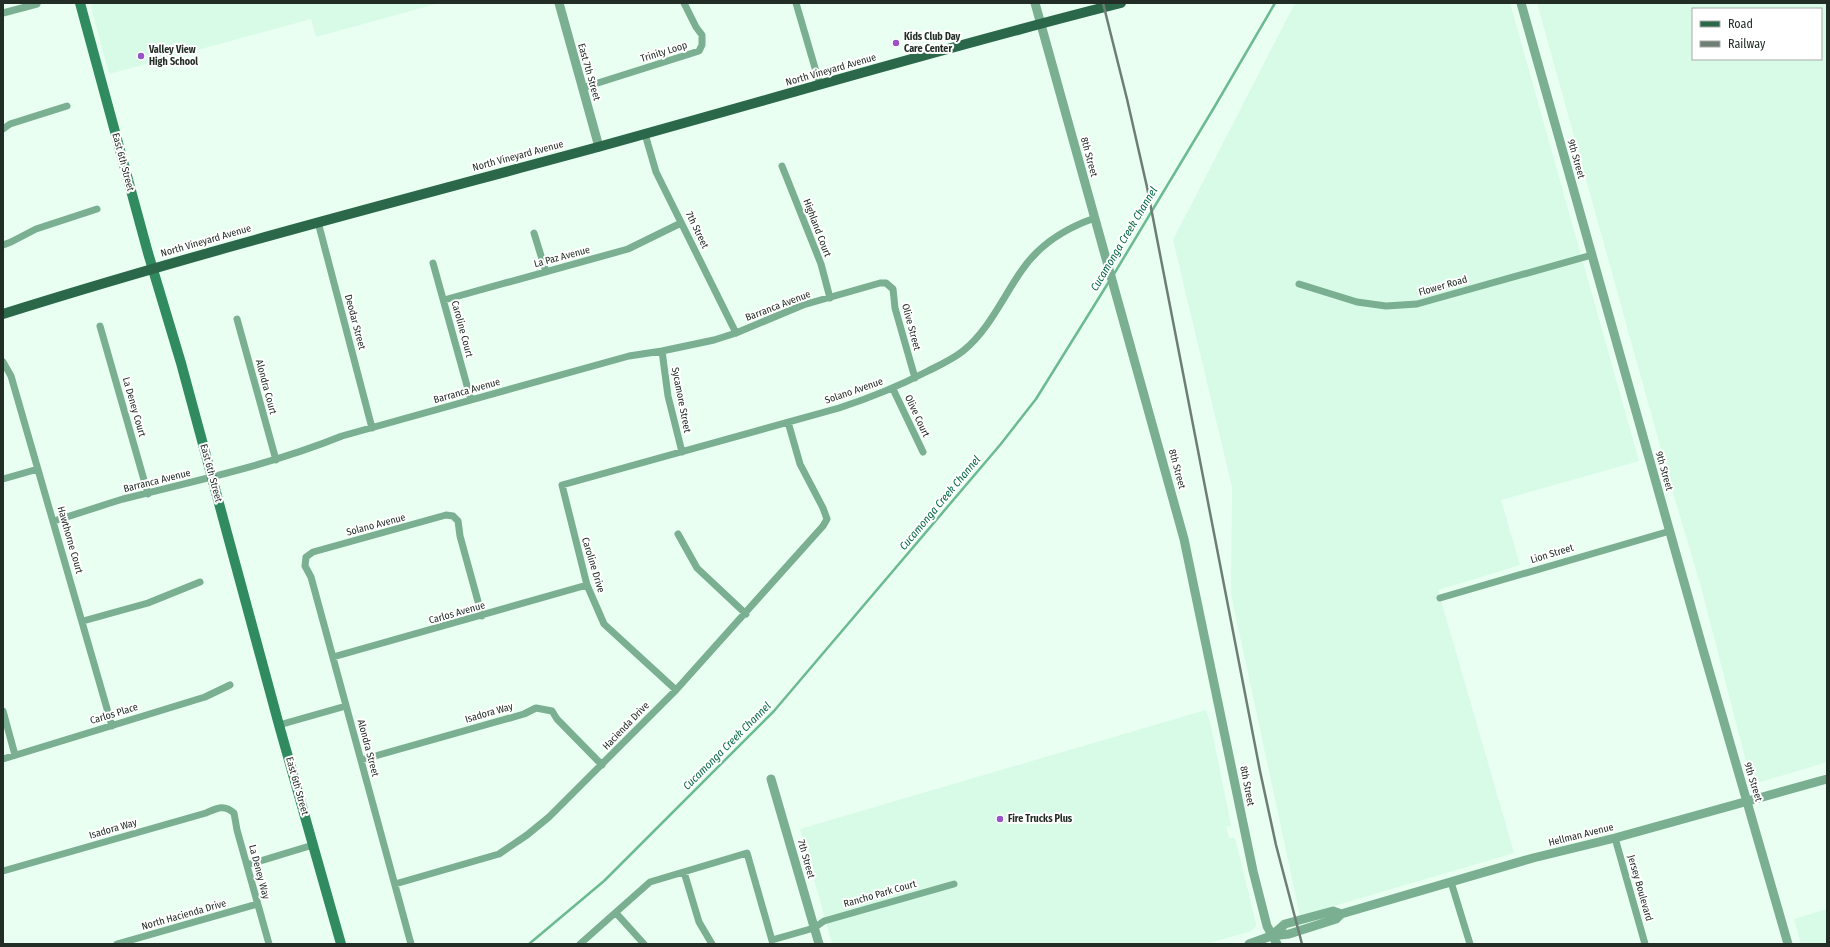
<svg xmlns="http://www.w3.org/2000/svg" width="1830" height="947" viewBox="0 0 1830 947" font-family="'Fira Sans Condensed',sans-serif">
<style>
.built{fill:#d7fbe6;fill-rule:evenodd}
.lines{fill:none;stroke-linecap:round;stroke-linejoin:round}
.stream{stroke:#6cba91;stroke-width:2.5}
.minor{stroke:#7aaf91;stroke-width:7}
.tertiary{stroke:#7aaf91;stroke-width:9}
.secondary{stroke:#308b60;stroke-width:10}
.primary{stroke:#2b684a;stroke-width:10}
.rail{stroke:#6e7e74;stroke-width:2.5}
.poi-dot{fill:#9853c7;stroke:#fff;stroke-width:1.5}
.labels{text-anchor:middle;dominant-baseline:central;stroke-width:4;stroke-linejoin:round;paint-order:stroke}
.poi-label{font-size:10px;font-weight:bold;fill:#222d26;stroke:#fff;text-anchor:start}
.street-label{font-size:10px;fill:#222d26;stroke:#fff}
.water-label{font-size:11px;font-style:italic;fill:#026842;stroke:#fff}
</style>
<rect width="100%" height="100%" fill="#e8fff1"/>
<path class="built" d="M 90,3 L 439,3 L 316,37 L 311,19 L 109,74 Z
M 1295,3 L 1510,3 L 1639,461 L 1501,500 L 1520,565 L 1438,590 L 1514,853 L 1300,916 L 1231,594 L 1232,487 L 1173,240 Z
M 1537,3 L 1827,3 L 1827,762 L 1760,782 L 1749,773 L 1701,587 L 1672,489 ZM 1693,9 L 1821,9 L 1821,59 L 1693,59 Z
M 1206,710 L 1210,722 L 1231,825 L 1226,827 L 1229,838 L 1235,838 L 1256,923 L 1256,926 L 1251,931 L 1206,944 L 832,944 L 800,829 Z
M 1827,909 L 1827,944 L 1801,944 L 1794,919 Z"/>
<g class="lines">
<path class="stream" d="M 1114,274 L 1215,106 L 1275,3
M 529,944 L 604,881 L 774,711 L 1000,445 L 1036,399 L 1110,280"/>
<path class="minor" d="M 796,3 L 820,85
M 3,13 L 37,4
M 582,88 L 699,51 L 702,45 L 702,35 L 696,27 L 684,3
M 3,129 L 10,124 L 67,106
M 645,134 L 656,172 L 736,333
M 782,166 L 821,264 L 830,298
M 318,222 L 372,428
M 534,233 L 546,272
M 3,245 L 11,242 L 36,229 L 97,209
M 433,263 L 471,400
M 1299,284 L 1357,302 L 1386,306 L 1417,304 L 1592,255
M 444,300 L 628,249 L 681,223
M 237,319 L 276,460
M 100,326 L 148,494
M 662,351 L 668,396 L 682,452
M 3,362 L 11,376 L 112,726
M 893,389 L 923,452
M 3,479 L 38,469
M 54,521 C 77,514 100,506 123,499 C 198,480 270,465 342,436 L 629,356 L 662,351 L 714,340 L 736,333 L 803,305 L 880,283 L 886,283 L 893,289 L 895,308 L 915,378
M 678,534 L 697,568 L 746,614
M 1440,598 L 1670,531
M 83,621 L 148,603 L 200,582
M 333,657 L 587,585
M 676,690 L 604,624 L 587,585 L 562,485 L 839,408 C 870,398 899,386 928,371 C 940,365 953,359 963,351 C 989,330 1003,297 1022,270 C 1039,245 1066,228 1095,218
M 3,711 L 15,755
M 279,725 L 346,706
M 3,759 L 205,697 L 230,685
M 361,760 L 524,714 L 536,708 L 552,711 L 557,719 L 602,765
M 1615,838 L 1645,944
M 247,865 L 313,845
M 3,871 L 206,813 C 217,808 224,804 234,813 L 237,830 L 269,944
M 684,872 L 699,922 L 712,944
M 1451,882 L 1470,944
M 395,884 L 499,854 L 527,835 L 549,817 L 676,690 L 823,526 L 827,519 L 823,508 L 800,464 L 788,422
M 616,913 L 644,944
M 772,940 L 814,928 L 824,921 L 954,884
M 117,944 L 257,904
M 411,944 L 311,577 L 305,566 L 306,557 L 313,552 L 446,515 L 453,516 L 458,521 L 460,536 L 482,616
M 580,944 L 650,882 L 747,853 L 773,944"/>
<path class="tertiary" d="M 559,3 L 599,147
M 1035,3 L 1184,539 L 1253,871 L 1267,926 L 1277,944
M 1521,3 L 1702,646 L 1788,944
M 771,779 L 819,944
M 1271,936 L 1289,934 L 1336,919 L 1341,914 L 1533,858 L 1615,838 L 1827,779
M 1249,944 L 1271,936 L 1285,924 L 1333,911 L 1341,914"/>
<path class="secondary" d="M 80,3 L 148,253 L 181,363 L 279,725 L 341,944"/>
<path class="primary" d="M 3,314 C 200,252 399,201 598,147 C 772,99 946,47 1121,3"/>
<path class="rail" d="M 1103,3 L 1127,99 L 1147,187 L 1260,771 L 1276,845 L 1302,944"/>
</g>
<g class="poi-dot">
<circle cx="896" cy="43" r="4"/>
<circle cx="141" cy="56" r="4"/>
<circle cx="1000" cy="819" r="4"/>
</g>
<g class="labels">
<g class="poi-label">
<text x="904" y="37">Kids Club Day<tspan x="904" dy="12">Care Center</tspan></text>
<text x="149" y="50">Valley View<tspan x="149" dy="12">High School</tspan></text>
<text x="1008" y="819">Fire Trucks Plus</text>
</g>
<g class="street-label">
<text transform="translate(664 52) rotate(-17)">Trinity Loop</text>
<text transform="translate(831 70) rotate(-16)">North Vineyard Avenue</text>
<text transform="translate(589 72) rotate(74)">East 7th Street</text>
<text transform="translate(518 156) rotate(-15)">North Vineyard Avenue</text>
<text transform="translate(1089 157) rotate(75)">8th Street</text>
<text transform="translate(1576 159) rotate(74)">9th Street</text>
<text transform="translate(123 162) rotate(75)">East 6th Street</text>
<text transform="translate(817 228) rotate(69)">Highland Court</text>
<text transform="translate(697 230) rotate(64)">7th Street</text>
<text transform="translate(206 241) rotate(-16)">North Vineyard Avenue</text>
<text transform="translate(562 257) rotate(-15)">La Paz Avenue</text>
<text transform="translate(1443 286) rotate(-16)">Flower Road</text>
<text transform="translate(778 306) rotate(-21)">Barranca Avenue</text>
<text transform="translate(355 322) rotate(75)">Deodar Street</text>
<text transform="translate(911 327) rotate(75)">Olive Street</text>
<text transform="translate(462 329) rotate(75)">Caroline Court</text>
<text transform="translate(266 387) rotate(75)">Alondra Court</text>
<text transform="translate(467 391) rotate(-16)">Barranca Avenue</text>
<text transform="translate(854 391) rotate(-19)">Solano Avenue</text>
<text transform="translate(681 400) rotate(79)">Sycamore Street</text>
<text transform="translate(134 407) rotate(74)">La Deney Court</text>
<text transform="translate(917 416) rotate(65)">Olive Court</text>
<text transform="translate(1177 469) rotate(75)">8th Street</text>
<text transform="translate(1664 471) rotate(74)">9th Street</text>
<text transform="translate(211 473) rotate(75)">East 6th Street</text>
<text transform="translate(157 481) rotate(-14)">Barranca Avenue</text>
<text transform="translate(376 525) rotate(-15)">Solano Avenue</text>
<text transform="translate(70 540) rotate(74)">Hawthorne Court</text>
<text transform="translate(1552 554) rotate(-17)">Lion Street</text>
<text transform="translate(593 565) rotate(73)">Caroline Drive</text>
<text transform="translate(457 613) rotate(-16)">Carlos Avenue</text>
<text transform="translate(489 713) rotate(-16)">Isadora Way</text>
<text transform="translate(114 714) rotate(-17)">Carlos Place</text>
<text transform="translate(626 726) rotate(-46)">Hacienda Drive</text>
<text transform="translate(368 748) rotate(75)">Alondra Street</text>
<text transform="translate(1753 782) rotate(73)">9th Street</text>
<text transform="translate(297 786) rotate(74)">East 6th Street</text>
<text transform="translate(1247 786) rotate(79)">8th Street</text>
<text transform="translate(113 829) rotate(-16)">Isadora Way</text>
<text transform="translate(1581 835) rotate(-14)">Hellman Avenue</text>
<text transform="translate(806 859) rotate(74)">7th Street</text>
<text transform="translate(259 872) rotate(75)">La Deney Way</text>
<text transform="translate(1640 888) rotate(74)">Jersey Boulevard</text>
<text transform="translate(880 894) rotate(-16)">Rancho Park Court</text>
<text transform="translate(184 915) rotate(-16)">North Hacienda Drive</text>
</g>
<g class="water-label">
<text transform="translate(1124 239) rotate(-59)">Cucamonga Creek Channel</text>
<text transform="translate(940 503) rotate(-50)">Cucamonga Creek Channel</text>
<text transform="translate(727 746) rotate(-45)">Cucamonga Creek Channel</text>
</g>
</g>
<rect width="1830" height="947" fill="none" stroke="#222d26" stroke-width="8"/>
<rect x="1692" y="8" width="130" height="52" fill="#ffffff" stroke="#a7aba8"/>
<rect x="1700" y="21" width="20" height="6" fill="#2b684a" stroke="#a7aba8"/>
<text x="1728" y="28" font-size="12" fill="#222d26">Road</text>
<rect x="1700" y="41" width="20" height="6" fill="#6e7e74" stroke="#a7aba8"/>
<text x="1728" y="48" font-size="12" fill="#222d26">Railway</text>
</svg>
